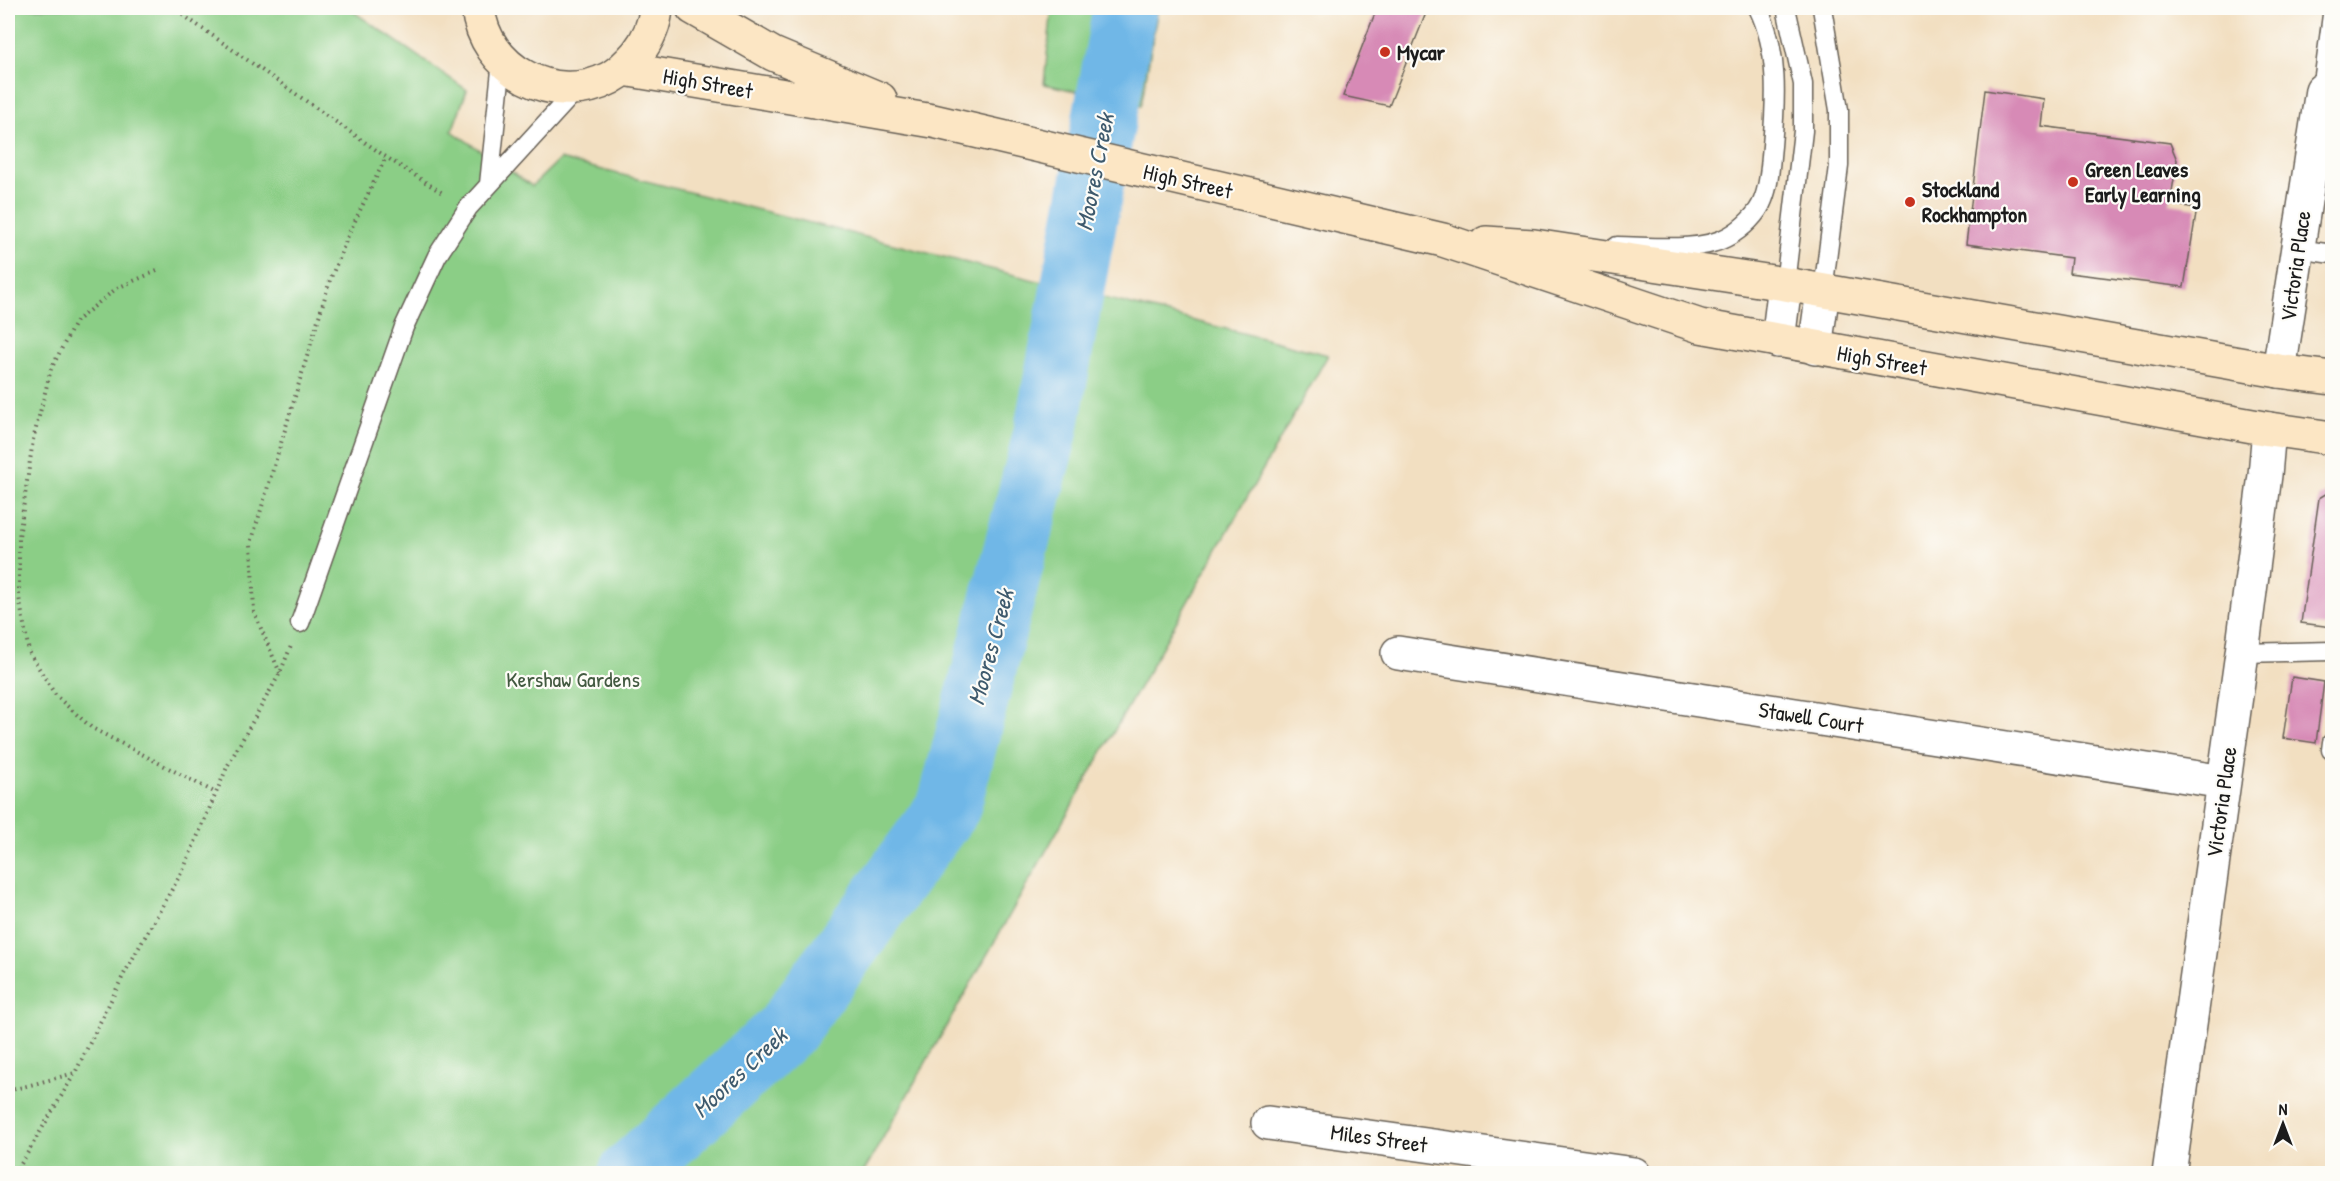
<svg xmlns="http://www.w3.org/2000/svg" width="2340" height="1181" viewBox="0 0 2340 1181" font-family="'Patrick Hand',sans-serif">
<style>
.green{fill:#8bce86;stroke:#547551;stroke-width:1.5}
.lines{fill:none;stroke-linecap:round;stroke-linejoin:round}
.river{stroke:#70b7e7;stroke-width:64}
.building{fill:#d78ab6}
.service-casing{stroke:#676056;stroke-width:21}
.minor-casing{stroke:#676056;stroke-width:36}
.tertiary-casing{stroke:#676056;stroke-width:36}
.secondary-casing{stroke:#676056;stroke-width:36}
.path{stroke:#676056;stroke-width:4;stroke-dasharray:1.5 4.5;stroke-linecap:butt}
.service{stroke:#fff;stroke-width:18}
.minor{stroke:#fff;stroke-width:33}
.tertiary{stroke:#fff;stroke-width:33}
.secondary{stroke:#fce6c4;stroke-width:33}
.poi-dot{fill:#c8321e;stroke:#fdfcf7;stroke-width:2}
.labels{text-anchor:middle;dominant-baseline:central;stroke-width:4.5;stroke-linejoin:round;paint-order:stroke}
.poi-label{font-size:22px;font-weight:bold;fill:#1c1c1c;stroke:#fdfcf7;text-anchor:start}
.street-label{font-size:22px;fill:#1c1c1c;stroke:#fdfcf7}
.park-label{font-size:22px;fill:#435a41;stroke:#fdfcf7}
.water-label{font-size:24px;font-style:italic;fill:#3e5a6d;stroke:#fdfcf7}
</style>
<rect width="100%" height="100%" fill="#fdfcf7"/>
<filter id="ink" filterUnits="userSpaceOnUse"><feTurbulence type="fractalNoise" baseFrequency=".0167" numOctaves="2"/><feDisplacementMap in="SourceGraphic" scale="12" xChannelSelector="R" yChannelSelector="G"/><feConvolveMatrix kernelMatrix="1 2 1 2 8 2 1 2 1" color-interpolation-filters="sRGB"/></filter>
<filter id="wash" filterUnits="userSpaceOnUse"><feTurbulence type="fractalNoise" baseFrequency=".008" numOctaves="4" result="noise"/><feDisplacementMap in="SourceGraphic" scale="24" xChannelSelector="R" yChannelSelector="G"/><feGaussianBlur stdDeviation="1.35" result="paint"/><feColorMatrix in="noise" values="0 0 0 0 0 0 0 0 0 0 0 0 0 0 0 0 0 1.4 0 .05"/><feComposite in="paint" operator="in"/></filter>
<g filter="url(#wash)">
<rect width="100%" height="100%" fill="#f2dfc1"/>
<path class="green" d="M 8,8 L 348,8 L 467,90 L 452,131 L 532,186 L 560,159 L 1328,355 L 863,1173 L 8,1173 Z
M 1052,8 L 1158,8 L 1141,106 L 1044,84 Z"/>
<g class="lines">
<path class="river" d="M 630,1174 L 786,1030 L 949,806 L 1045,435 L 1125,8"/>
</g>
<g id="blocks">
<path class="building" d="M 1377,8 L 1428,8 L 1389,106 L 1343,96 Z
M 1985,90 L 2044,99 L 2041,126 L 2170,143 L 2177,160 L 2170,204 L 2197,208 L 2184,287 L 2069,273 L 2071,258 L 1966,244 Z
M 2332,490 L 2332,627 L 2301,623 L 2319,498 Z
M 2292,677 L 2324,682 L 2316,743 L 2283,738 Z"/>
</g>
</g>
<g filter="url(#ink)">
<use href="#blocks" fill-opacity="0" stroke="#676056" stroke-width="1.5"/>
<g class="lines">
<defs>
<path id="service" d="M 1822,8 L 1839,110 L 1839,166 L 1823,291
M 2322,90 L 2332,15
M 489,184 L 502,61
M 1617,246 C 1649,246 1701,253 1729,236 C 1742,229 1758,214 1763,200 C 1770,183 1770,164 1772,146 C 1776,100 1779,51 1758,8
M 2298,249 L 2332,254
M 1785,284 L 1803,131 L 1803,84 L 1786,8
M 300,623 L 404,327 L 437,256 L 468,208 L 577,89
M 2242,653 L 2332,651
M 2331,750 L 2332,742"/>
<path id="minor" d="M 2279,371 L 2322,90 L 2332,92
M 1398,653 L 2224,782
M 1268,1123 L 1634,1174
M 2169,1174 L 2242,653 L 2265,475 L 2269,429"/>
<path id="tertiary" d="M 1778,341 L 1785,284
M 1815,348 L 1823,291"/>
<path id="secondary" d="M 478,8 C 484,69 554,108 610,78 C 621,72 629,63 637,54 C 647,41 655,24 656,8
M 693,8 L 773,54 L 880,99
M 624,69 L 933,121 L 1443,240 L 1700,326 L 2269,429 L 2332,438
M 1486,243 L 1534,246 L 1785,284 L 2279,371 L 2332,378"/>
</defs>
<use href="#service" class="service-casing"/>
<use href="#minor" class="minor-casing"/>
<use href="#tertiary" class="tertiary-casing"/>
<use href="#secondary" class="secondary-casing"/>
<path class="path" d="M 173,8 L 386,157 L 444,194
M 157,271 L 117,288 L 76,321 L 51,369 L 33,440 L 19,537 L 19,597 L 29,652 L 56,696 L 92,728 L 216,793
M 280,673 L 254,612 L 251,543 L 330,280 L 350,231 L 386,157
M 8,1091 L 75,1073
M 15,1174 L 75,1073 L 124,974 L 184,868 L 228,765 L 280,673 L 291,646"/>
<use href="#service" class="service"/>
<use href="#minor" class="minor"/>
<use href="#tertiary" class="tertiary"/>
<use href="#secondary" class="secondary"/>
</g>
</g>
<g class="poi-dot">
<circle cx="1385" cy="52" r="6"/>
<circle cx="2073" cy="182" r="6"/>
<circle cx="1910" cy="202" r="6"/>
</g>
<g class="labels">
<g class="poi-label">
<text x="1397" y="52">Mycar</text>
<text x="2085" y="169">Green Leaves<tspan x="2085" dy="25">Early Learning</tspan></text>
<text x="1922" y="189">Stockland<tspan x="1922" dy="25">Rockhampton</tspan></text>
</g>
<g class="street-label">
<text transform="translate(708 83) rotate(10)">High Street</text>
<text transform="translate(1188 181) rotate(13)">High Street</text>
<text transform="translate(2295 266) rotate(-82)">Victoria Place</text>
<text transform="translate(1882 360) rotate(10)">High Street</text>
<text transform="translate(1811 717) rotate(9)">Stawell Court</text>
<text transform="translate(2221 802) rotate(-82)">Victoria Place</text>
<text transform="translate(1379 1138) rotate(8)">Miles Street</text>
</g>
<g class="park-label">
<text x="573" y="679">Kershaw Gardens</text>
</g>
<g class="water-label">
<text transform="translate(1094 172) rotate(-79)">Moores Creek</text>
<text transform="translate(990 647) rotate(-75)">Moores Creek</text>
<text transform="translate(739 1072) rotate(-43)">Moores Creek</text>
</g>
</g>
<rect width="2340" height="1181" fill="none" stroke="#fdfcf7" stroke-width="30"/>
<g transform="translate(2283 1124)" stroke="#fdfcf7" stroke-width="4.5" paint-order="stroke">
<path d="M0-4.5L10 22L0 15L-10 22Z" fill="#1c1c1c"/>
<text y="-9" font-size="16" font-weight="bold" text-anchor="middle" fill="#1c1c1c">N</text>
</g>
</svg>
